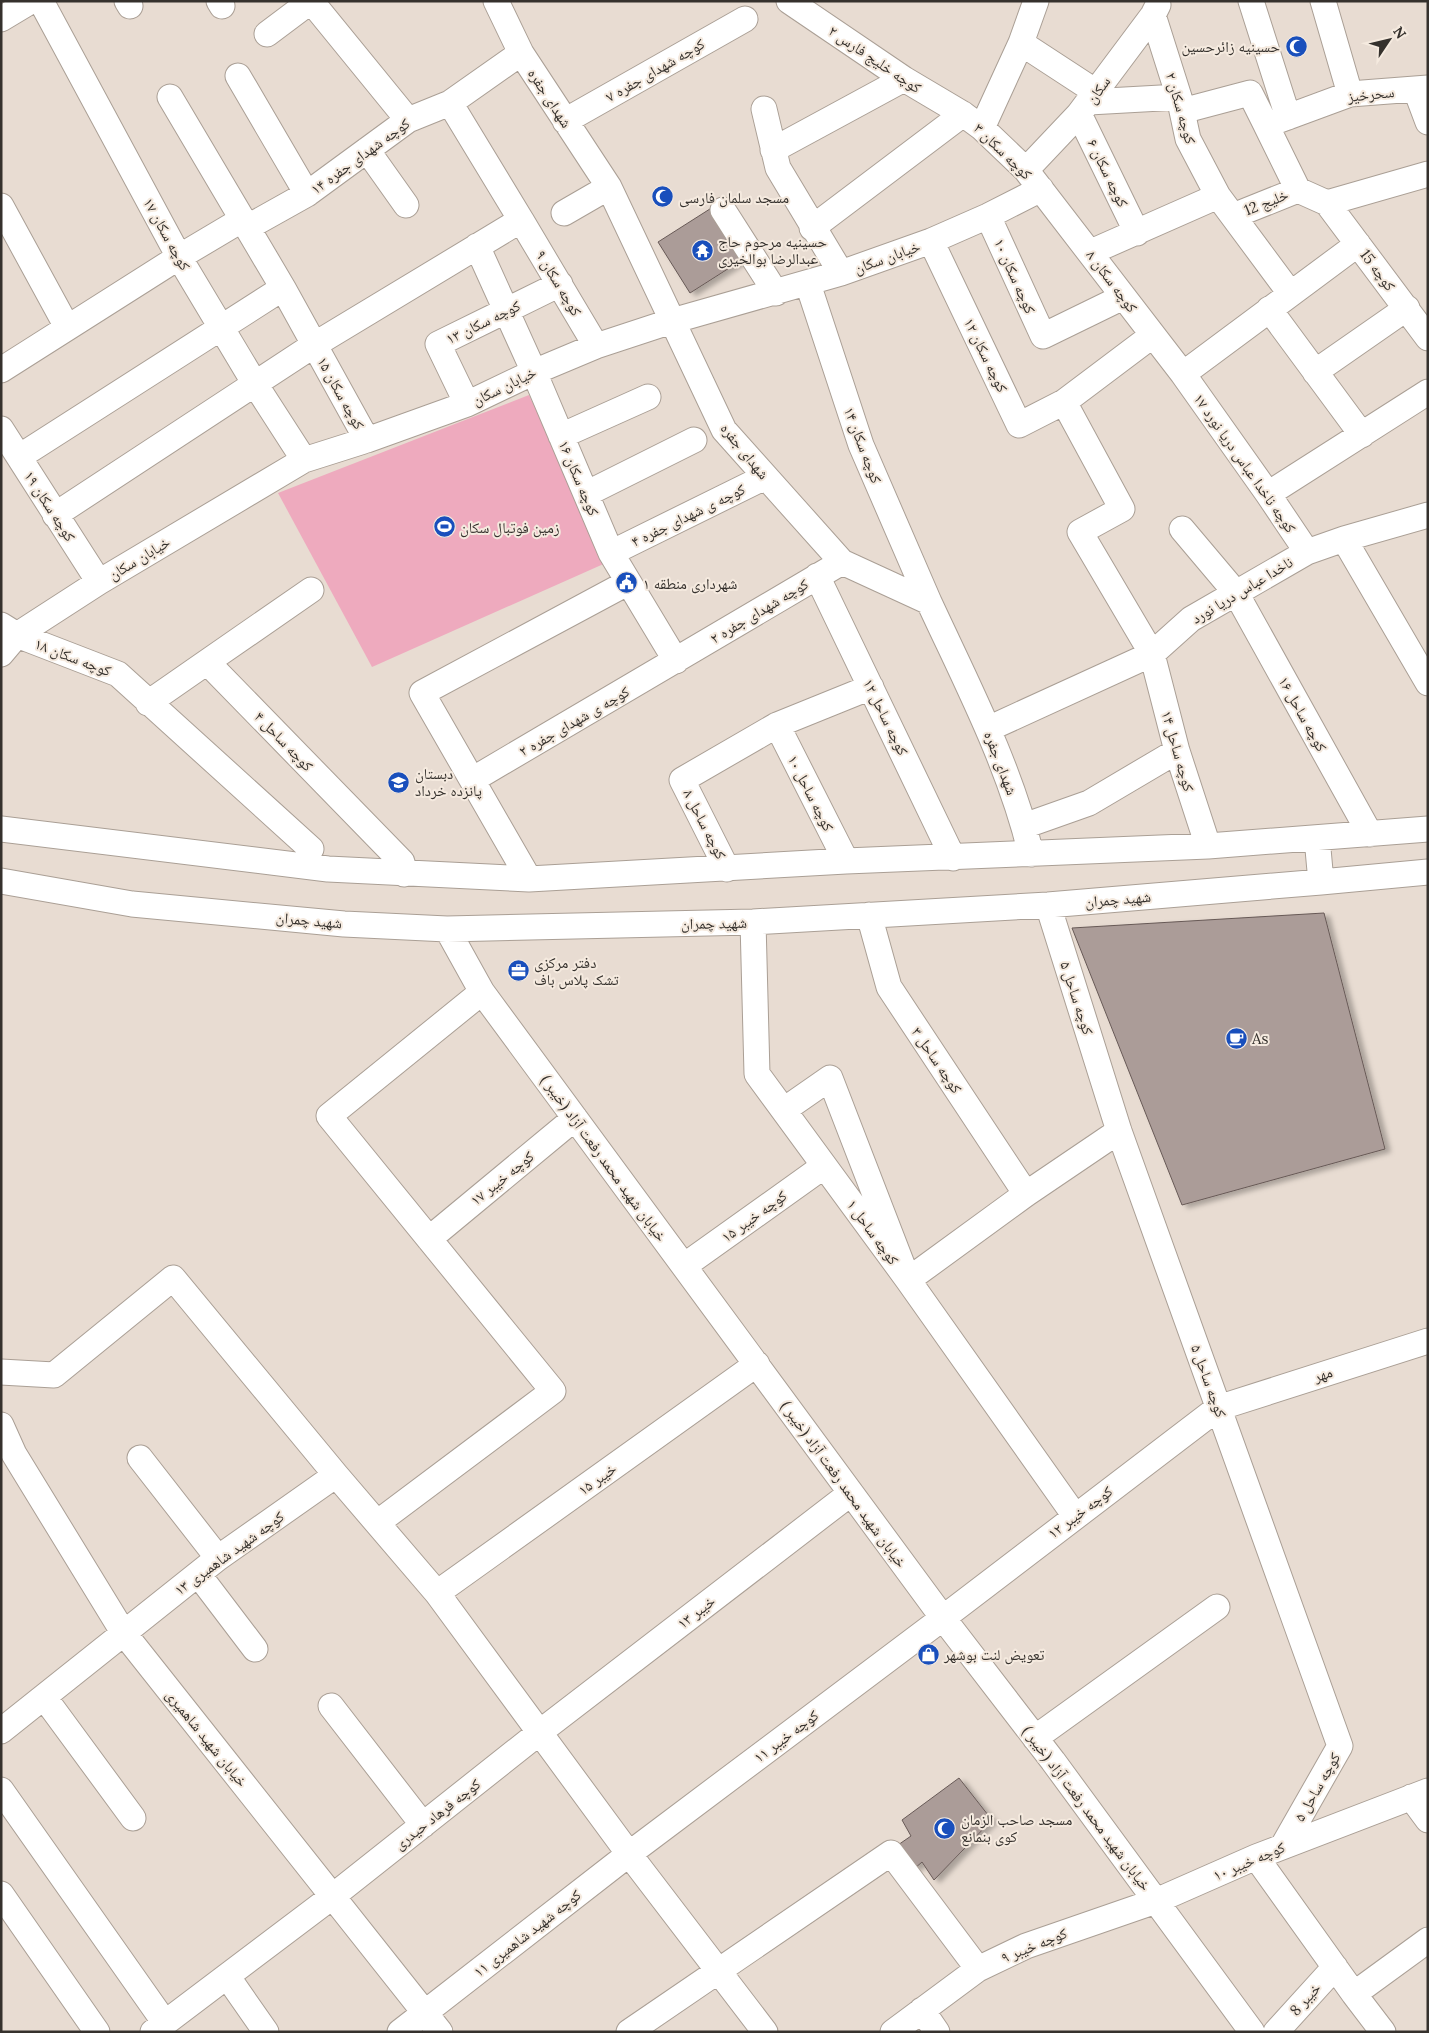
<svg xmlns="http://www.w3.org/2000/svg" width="1429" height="2033" viewBox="0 0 1429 2033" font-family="Lora,'Noto Naskh Arabic',serif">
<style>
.green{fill:#eeaabe}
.building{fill:#ab9c98;stroke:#685a57;filter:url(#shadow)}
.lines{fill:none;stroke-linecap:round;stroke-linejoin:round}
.minor-casing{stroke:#aa9f95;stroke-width:27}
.minor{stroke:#fff;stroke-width:25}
.labels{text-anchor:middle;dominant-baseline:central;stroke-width:4;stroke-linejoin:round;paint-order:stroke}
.poi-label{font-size:15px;fill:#35312d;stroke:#f5eadf;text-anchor:start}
.street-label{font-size:15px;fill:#35312d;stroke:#f5eadf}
</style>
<defs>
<filter id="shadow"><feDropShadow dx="5.5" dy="3" stdDeviation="2.5" flood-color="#0004"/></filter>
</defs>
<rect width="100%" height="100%" fill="#e8dcd2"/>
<path class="green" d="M 529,395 L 608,562 L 372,667 L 278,493 Z"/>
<path class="building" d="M 713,207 L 745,258 L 690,293 L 658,242 Z
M 1324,913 L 1385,1149 L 1182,1205 L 1072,928 Z
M 959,1778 L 992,1820 L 934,1880 L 922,1862 L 914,1869 L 898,1845 L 911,1836 L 902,1820 Z"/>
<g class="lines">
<defs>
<path id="minor" d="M 41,1 L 179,257 L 255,384 L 304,460
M 127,1 L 130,6
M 219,1 L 222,6
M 311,1 L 408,120
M 496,1 L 521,53 L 609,187 L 724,430 L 842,562 L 929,602 C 967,684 1010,766 1031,854
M 789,1 L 904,79 L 963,114 L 982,128 L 1026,170 L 1183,374 L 1268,494 L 1307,552
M 1251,1 L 1288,117
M 1323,1 L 1350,94
M 1153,15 L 1179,97 L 1188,139 L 1218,196 L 1290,293
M 1,19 L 31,1
M 267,34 L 311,1
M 1021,43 L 1096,92
M 238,76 L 307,194
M 1416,90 L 1428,122
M 170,97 L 283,288 L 367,440
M 1089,102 L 1179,97
M 764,109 L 778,168 L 841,273
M 1182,111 L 1250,93 L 1266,125
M 1079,114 L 1137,233
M 565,121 L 745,19
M 982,128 L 1021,43 L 1036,1
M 367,150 L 406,205
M 773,150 L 904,79
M 1026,170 L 1079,114 L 1153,15 L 1158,5
M 1298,190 L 1266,125 L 1350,94 L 1428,88
M 1327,203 L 1428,174
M 1,206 L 67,327
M 723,210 L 776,293
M 564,213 L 609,187
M 988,216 L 1043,336 L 1123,297
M 1233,216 L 1298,190 L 1327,203 L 1428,338
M 521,220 L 596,346
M 248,227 L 307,194 L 408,120 L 450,103 L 521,53
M 812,228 L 963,114
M 931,241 L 1019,425 L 1064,402 L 1153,335
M 477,246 L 534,372 L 611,553 L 676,661
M 1091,252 L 1218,196
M 808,284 L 861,445 L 929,602
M 1269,309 L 1362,435
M 1,370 L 179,257 L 243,219
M 1315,372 L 1407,308
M 1183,374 L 1358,244
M 1064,402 L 1122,509 L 1080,532 L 1152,654 L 1177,751 L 1208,846
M 467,404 L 438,344 L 560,284
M 1,429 L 99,582
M 561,436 L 648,397
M 19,457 L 283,288
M 586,494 L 694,440
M 1268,494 L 1428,392
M 55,515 L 314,345 L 521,220 L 450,103
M 1182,529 L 1236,593 L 1370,834
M 1344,539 L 1428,683
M 611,553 L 765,477
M 817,576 L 953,858
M 1,625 L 17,635 L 118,674 L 311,849
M 1,654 L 17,635 L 99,582 L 304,460 L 367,440 L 467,404 L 534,372 L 596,346 L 672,321 L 841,273 L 931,241 L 988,216 L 1041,189
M 207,662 L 311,590
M 148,703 L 207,662 L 402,862 L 404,874
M 777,725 L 846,861
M 988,729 L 1152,654 L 1191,619 L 1307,552 L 1344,539 L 1428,515
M 472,780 L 842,562
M 1024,826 L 1089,803 L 1177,751
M 1,829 L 328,869 L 529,879 L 846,861 L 1208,846 L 1428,829
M 1317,838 L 1321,882
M 727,869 L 682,780 L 777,725 L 871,687
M 529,879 L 422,693 L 627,583
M 1,881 L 132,904 L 344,924 L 447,929 L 753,922 L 1048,905 L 1321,882 L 1428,872
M 1048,905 L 1119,1131 L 1340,1746 L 1283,1846
M 869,915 L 889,987 L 1026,1194
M 753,922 L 757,1074 L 908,1280 L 1075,1516
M 447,929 L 482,992 L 943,1618 L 1053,1761 L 1252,2032
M 784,1110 L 830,1078 L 908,1280 L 1026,1194 L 1119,1131
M 429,1239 L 575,1118
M 684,1266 L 824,1166
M 1,1372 L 54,1375 L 173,1278 L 336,1475 L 437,1593 L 629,1854 L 765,2032
M 1,1425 L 14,1454 L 123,1632 L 440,2032
M 140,1458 L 218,1558
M 377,1523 L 553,1391 L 329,1116 L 482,992
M 198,1574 L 255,1649
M 437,1593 L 757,1364
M 44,1697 L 133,1818
M 331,1706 L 423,1825
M 1,1731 L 218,1558 L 336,1475
M 1035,1738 L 1217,1607
M 1,1790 L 165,2023
M 1411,1797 L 1428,1820
M 1256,1857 L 1354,1994 L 1383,2032
M 1,1894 L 97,2032
M 227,1976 L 266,2032
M 1354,1994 L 1428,1940
M 922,2010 L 937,2032
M 153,2032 L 333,1896 L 540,1732 L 851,1493
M 400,2032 L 629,1854 L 943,1618 L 1218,1408 L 1428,1341
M 629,2032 L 891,1853 L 978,1969
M 893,2032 L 978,1969 L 1026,1946 L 1156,1901 L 1256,1857 L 1428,1791
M 1276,2032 L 1335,1967"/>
</defs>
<use href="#minor" class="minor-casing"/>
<use href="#minor" class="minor"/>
</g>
<defs>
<symbol id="mosque-disc" viewBox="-11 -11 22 22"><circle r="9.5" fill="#194fbc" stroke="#f5eadf"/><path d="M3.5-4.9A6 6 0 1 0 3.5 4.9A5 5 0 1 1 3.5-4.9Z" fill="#fff"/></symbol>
<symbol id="temple-disc" viewBox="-11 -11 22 22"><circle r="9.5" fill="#194fbc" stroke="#f5eadf"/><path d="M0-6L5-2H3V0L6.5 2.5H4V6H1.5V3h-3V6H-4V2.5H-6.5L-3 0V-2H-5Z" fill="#fff"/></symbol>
<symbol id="stadium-disc" viewBox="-11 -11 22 22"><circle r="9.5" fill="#194fbc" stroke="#f5eadf"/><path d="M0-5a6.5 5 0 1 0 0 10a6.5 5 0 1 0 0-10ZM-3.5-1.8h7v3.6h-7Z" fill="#fff"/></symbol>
<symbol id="civic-disc" viewBox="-11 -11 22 22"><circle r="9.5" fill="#194fbc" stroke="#f5eadf"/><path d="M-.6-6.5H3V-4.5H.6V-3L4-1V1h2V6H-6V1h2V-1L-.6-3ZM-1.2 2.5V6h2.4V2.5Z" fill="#fff"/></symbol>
<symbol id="school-disc" viewBox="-11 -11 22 22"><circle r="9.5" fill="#194fbc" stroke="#f5eadf"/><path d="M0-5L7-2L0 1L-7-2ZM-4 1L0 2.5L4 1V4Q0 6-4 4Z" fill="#fff"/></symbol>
<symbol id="office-disc" viewBox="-11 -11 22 22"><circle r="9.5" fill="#194fbc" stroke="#f5eadf"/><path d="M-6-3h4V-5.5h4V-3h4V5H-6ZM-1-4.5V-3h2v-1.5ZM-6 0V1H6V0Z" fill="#fff"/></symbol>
<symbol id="cafe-disc" viewBox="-11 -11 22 22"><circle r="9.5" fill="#194fbc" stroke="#f5eadf"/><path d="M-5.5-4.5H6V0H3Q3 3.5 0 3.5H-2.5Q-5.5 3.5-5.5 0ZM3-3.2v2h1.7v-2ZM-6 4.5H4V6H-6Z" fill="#fff"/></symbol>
<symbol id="shop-disc" viewBox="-11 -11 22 22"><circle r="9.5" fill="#194fbc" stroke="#f5eadf"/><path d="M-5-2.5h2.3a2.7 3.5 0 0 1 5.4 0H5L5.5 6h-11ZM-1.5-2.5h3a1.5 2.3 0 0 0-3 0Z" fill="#fff"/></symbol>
</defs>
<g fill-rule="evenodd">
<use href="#mosque-disc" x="1284" y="34" width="25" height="25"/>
<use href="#mosque-disc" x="650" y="184" width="25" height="25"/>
<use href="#temple-disc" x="690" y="238" width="25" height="25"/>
<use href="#stadium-disc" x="432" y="514" width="25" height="25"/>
<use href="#civic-disc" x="614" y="570" width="25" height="25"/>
<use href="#school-disc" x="386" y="770" width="25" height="25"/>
<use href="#office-disc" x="506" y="958" width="25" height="25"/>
<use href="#cafe-disc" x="1224" y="1026" width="25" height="25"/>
<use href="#shop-disc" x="916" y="1642" width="25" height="25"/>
<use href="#mosque-disc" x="932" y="1816" width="25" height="25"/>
</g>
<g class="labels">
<g class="poi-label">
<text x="1280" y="46" text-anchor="end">حسینیه زائرحسین</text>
<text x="679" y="197">مسجد سلمان فارسی</text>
<text x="718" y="241">حسینیه مرحوم حاج<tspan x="718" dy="17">عبدالرضا بوالخیری</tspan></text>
<text x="460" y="527">زمین فوتبال سکان</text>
<text x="643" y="583">شهرداری منطقه ١</text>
<text x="415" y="773">دبستان<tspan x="415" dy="17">پانزده خرداد</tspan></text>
<text x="534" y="962">دفتر مرکزی<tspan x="534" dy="17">تشک پلاس باف</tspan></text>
<text x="1252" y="1038">As</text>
<text x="944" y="1654">تعویض لنت بوشهر</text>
<text x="961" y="1819">مسجد صاحب الزمان<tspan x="961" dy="17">کوی بنمانع</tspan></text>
</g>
<g class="street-label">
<text transform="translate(875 59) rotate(34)">کوچه خلیج فارس ۲</text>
<text transform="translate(655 70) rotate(-30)">کوچه شهدای جفره ۷</text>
<text transform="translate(1098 90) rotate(-54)">سکان</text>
<text transform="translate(1371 94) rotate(-6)">سحرخیز</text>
<text transform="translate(550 98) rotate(57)">شهدای جفره</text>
<text transform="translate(1181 108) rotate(74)">کوچه سکان ۲</text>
<text transform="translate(1003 151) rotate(44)">کوچه سکان ۳</text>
<text transform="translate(360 156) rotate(-36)">کوچه شهدای جفره ۱۴</text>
<text transform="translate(1108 173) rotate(64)">کوچه سکان ۶</text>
<text transform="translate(1266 202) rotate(-22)">خلیج 12</text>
<text transform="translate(167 234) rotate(61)">کوچه سکان ۱۷</text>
<text transform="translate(887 257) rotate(-20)">خیابان سکان</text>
<text transform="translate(1378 270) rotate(53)">کوچه 15</text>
<text transform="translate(1015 276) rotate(66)">کوچه سکان ۱۰</text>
<text transform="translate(1112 281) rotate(53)">کوچه سکان ۸</text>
<text transform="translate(559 283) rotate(59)">کوچه سکان ۹</text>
<text transform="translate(483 322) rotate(-26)">کوچه سکان ۱۳</text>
<text transform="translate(986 355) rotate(64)">کوچه سکان ۱۲</text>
<text transform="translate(504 386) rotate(-26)">خیابان سکان</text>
<text transform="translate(341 393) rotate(61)">کوچه سکان ۱۵</text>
<text transform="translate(863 445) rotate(69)">کوچه سکان ۱۴</text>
<text transform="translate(745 451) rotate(51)">شهدای جفره</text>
<text transform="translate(1245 463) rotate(55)">کوچه ناخدا عباس دریا نورد ۱۷</text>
<text transform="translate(579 478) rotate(67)">کوچه سکان ۱۶</text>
<text transform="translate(50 506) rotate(57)">کوچه سکان ۱۹</text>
<text transform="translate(688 515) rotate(-26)">کوچه ی شهدای جفره ۴</text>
<text transform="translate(139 558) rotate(-31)">خیابان سکان</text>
<text transform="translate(1242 590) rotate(-31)">ناخدا عباس دریا نورد</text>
<text transform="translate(759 611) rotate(-31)">کوچه شهدای جفره ۲</text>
<text transform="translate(73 657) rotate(21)">کوچه سکان ۱۸</text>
<text transform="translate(1303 714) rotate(61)">کوچه ساحل ۱۶</text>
<text transform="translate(886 717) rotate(64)">کوچه ساحل ۱۲</text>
<text transform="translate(574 721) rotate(-30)">کوچه ی شهدای جفره ۲</text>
<text transform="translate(284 741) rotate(46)">کوچه ساحل ۴</text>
<text transform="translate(1178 751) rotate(74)">کوچه ساحل ۱۴</text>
<text transform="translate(1001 763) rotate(69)">شهدای جفره</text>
<text transform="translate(811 793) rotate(63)">کوچه ساحل ۱۰</text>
<text transform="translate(705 824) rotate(63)">کوچه ساحل ۸</text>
<text transform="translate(1118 899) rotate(-5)">شهید چمران</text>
<text transform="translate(309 920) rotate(5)">شهید چمران</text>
<text transform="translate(714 923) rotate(-1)">شهید چمران</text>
<text transform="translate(1077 998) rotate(72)">کوچه ساحل ۵</text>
<text transform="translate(937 1060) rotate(56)">کوچه ساحل ۳</text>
<text transform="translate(604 1158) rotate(54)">( خیبر) خیابان شهید محمد رفعت آزاد</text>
<text transform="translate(502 1178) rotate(-39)">کوچه خیبر ۱۷</text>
<text transform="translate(754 1216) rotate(-36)">کوچه خیبر ۱۵</text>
<text transform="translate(873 1232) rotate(54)">کوچه ساحل ۱</text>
<text transform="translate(1323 1374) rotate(-18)">مهر</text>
<text transform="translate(1209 1381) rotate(70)">کوچه ساحل ۵</text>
<text transform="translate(597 1479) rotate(-36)">خیبر ۱۵</text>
<text transform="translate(844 1484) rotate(54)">( خیبر) خیابان شهید محمد رفعت آزاد</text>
<text transform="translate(1080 1512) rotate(-37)">کوچه خیبر ۱۲</text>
<text transform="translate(229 1553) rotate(-36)">کوچه شهید شاهمیری ۱۳</text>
<text transform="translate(696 1612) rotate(-38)">خیبر ۱۳</text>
<text transform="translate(786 1736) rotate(-37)">کوچه خیبر ۱۱</text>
<text transform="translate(207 1738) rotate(51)">خیابان شهید شاهمیری</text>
<text transform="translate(1317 1787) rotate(-60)">کوچه ساحل ۵</text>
<text transform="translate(1087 1808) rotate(53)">( خیبر) خیابان شهید محمد رفعت آزاد</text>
<text transform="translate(437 1814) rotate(-38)">کوچه فرهاد حیدری</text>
<text transform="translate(1249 1861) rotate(-23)">کوچه خیبر ۱۰</text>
<text transform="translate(527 1933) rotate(-38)">کوچه شهید شاهمیری ۱۱</text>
<text transform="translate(1034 1945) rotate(-22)">کوچه خیبر ۹</text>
<text transform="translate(1305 1999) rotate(-48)">خیبر 8</text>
</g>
</g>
<rect width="1429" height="2033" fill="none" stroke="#35312d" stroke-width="5"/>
<g transform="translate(1389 40) rotate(55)" stroke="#f5eadf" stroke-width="4" paint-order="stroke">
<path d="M0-4L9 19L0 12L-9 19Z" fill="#35312d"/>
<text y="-8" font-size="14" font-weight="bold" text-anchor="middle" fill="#35312d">N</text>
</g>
</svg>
